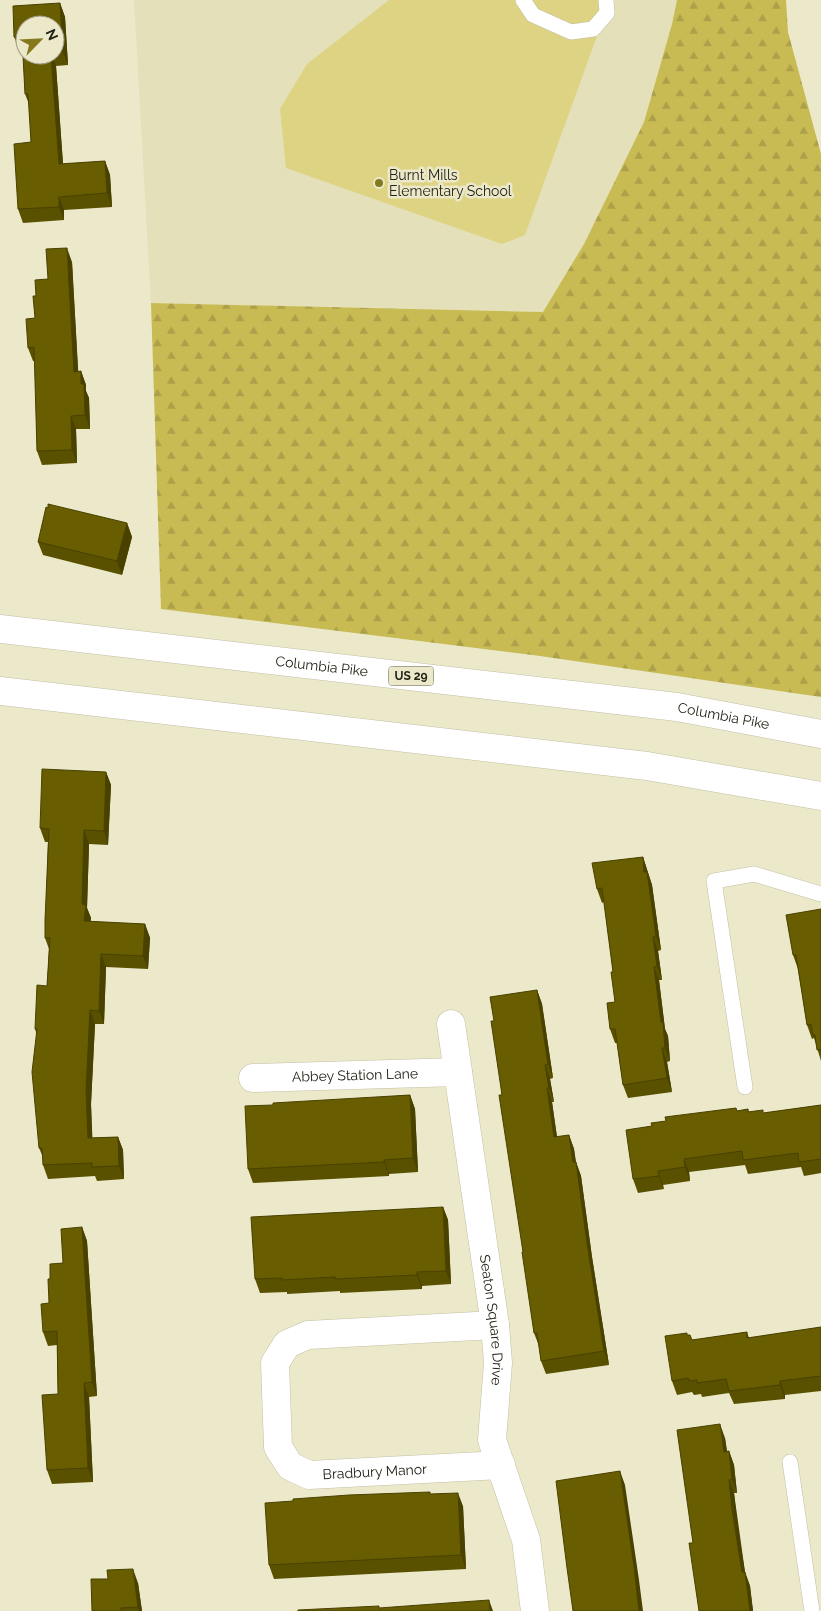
<svg xmlns="http://www.w3.org/2000/svg" width="821" height="1611" viewBox="0 0 821 1611" font-family="Raleway,sans-serif">
<style>
.built{fill:#e4e0ba}
.forest{fill:url(#forest-firs)}
.pitch{fill:#ddd382}
.lines{fill:none;stroke-linecap:round;stroke-linejoin:round}
.service-casing{stroke:#c3bfa3;stroke-width:16}
.minor-casing{stroke:#c3bfa3;stroke-width:29}
.trunk-casing{stroke:#c3bfa3;stroke-width:29}
.service{stroke:#fff;stroke-width:15}
.minor{stroke:#fff;stroke-width:28}
.trunk{stroke:#fff;stroke-width:28}
.wall{fill:#595000;fill-rule:evenodd}
.shaded-wall{fill:#494100}
.building{fill:#685d00;stroke:#494100}
.poi-dot{fill:#85791e;stroke:#ece9cb;stroke-width:2}
.labels{text-anchor:middle;dominant-baseline:central;stroke-width:5;stroke-linejoin:round;paint-order:stroke}
.shield{fill:#ece9cb;stroke:#605e4e;stroke-width:1}
.shield-label{font-size:12px;font-weight:bold;fill:#242318}
.poi-label{font-size:14px;fill:#242318;stroke:#ece9cb;text-anchor:start}
.street-label{font-size:14px;fill:#242318;stroke:#ece9cb}
</style>
<defs>
<pattern id="forest-firs" width="22" height="20" patternUnits="userSpaceOnUse" patternTransform="scale(1.25)"><rect width="22" height="20" fill="#c8bb54"/><path d="M5 1l3.5 6h-7zM16 11l3.5 6h-7z" fill="#aca048"/></pattern>
</defs>
<rect width="100%" height="100%" fill="#ece9cb"/>
<path class="built" d="M 134,0 L 677,0 L 672,24 L 644,122 L 584,244 L 543,312 L 151,303 Z"/>
<path class="forest" d="M 677,0 L 786,0 L 788,32 L 821,154 L 821,697 L 540,656 L 161,609 L 151,303 L 543,312 L 584,244 L 644,122 L 672,24 Z"/>
<path class="pitch" d="M 389,0 L 610,0 L 525,235 L 502,244 L 286,168 L 280,109 L 307,64 Z"/>
<g class="lines">
<defs>
<path id="service" d="M 523,0 L 533,15 L 571,32 L 593,29 L 607,13 L 606,0
M 745,1087 L 714,881 L 754,874 L 821,894
M 790,1462 L 812,1611"/>
<g id="minor">
<path id="s1" d="M 451,1024 L 495,1325 L 498,1363 L 492,1440 L 526,1540 L 535,1611"/>
<path id="s2" d="M 253,1078 L 458,1072"/>
<path id="s3" d="M 495,1325 L 308,1335 L 287,1344 L 275,1363 L 278,1447 L 290,1466 L 309,1475 L 501,1465"/>
</g>
<g id="trunk">
<path id="s4" d="M 0,629 L 677,707 L 821,734"/>
<path d="M 0,691 L 647,766 L 821,796"/>
</g>
</defs>
<use href="#service" class="service-casing"/>
<use href="#minor" class="minor-casing"/>
<use href="#trunk" class="trunk-casing"/>
<use href="#service" class="service"/>
<use href="#minor" class="minor"/>
<use href="#trunk" class="trunk"/>
</g>
<path class="wall" d="M 60,3 L 65,17 L 68,65 L 56,66 L 63,164 L 105,161 L 110,175 L 112,207 L 64,210 L 64,220 L 23,223 L 18,209 L 31,142 L 29,104 L 25,94 L 23,51 L 20,51 L 14,37 ZM 55,25 L 55,55 L 25,55 Z
M 72,262 L 78,371 L 81,371 L 86,385 L 86,391 L 89,398 L 90,429 L 76,429 L 77,463 L 42,465 L 37,451 L 35,361 L 33,361 L 28,348 L 35,318 L 36,296 L 48,279 Z
M 127,523 L 132,537 L 122,575 L 43,555 L 38,542 Z
M 106,772 L 111,785 L 108,845 L 89,844 L 87,908 L 91,918 L 90,922 L 145,924 L 150,938 L 148,969 L 106,967 L 104,1024 L 95,1024 L 91,1104 L 92,1138 L 118,1137 L 123,1150 L 124,1179 L 97,1181 L 95,1176 L 48,1179 L 43,1165 L 43,1157 L 39,1148 L 36,1032 L 35,1029 L 47,986 L 49,949 L 45,938 L 48,842 L 45,842 L 40,828 Z
M 643,857 L 652,885 L 661,950 L 658,951 L 662,980 L 659,980 L 665,1029 L 668,1036 L 670,1061 L 667,1062 L 672,1092 L 628,1098 L 623,1085 L 617,1043 L 615,1043 L 610,1029 L 615,1002 L 613,972 L 604,902 L 602,903 L 597,889 Z
M 821,909 L 821,1061 L 814,1038 L 812,1039 L 807,1025 L 798,969 L 793,955 Z
M 537,990 L 542,1004 L 553,1078 L 550,1079 L 554,1102 L 552,1102 L 557,1137 L 569,1135 L 574,1149 L 576,1162 L 581,1176 L 592,1257 L 609,1365 L 546,1374 L 541,1361 L 539,1346 L 534,1333 L 502,1095 L 494,1021 Z
M 410,1095 L 415,1109 L 418,1172 L 389,1174 L 389,1176 L 253,1183 L 248,1169 L 273,1105 Z
M 821,1105 L 821,1173 L 804,1176 L 801,1167 L 748,1174 L 745,1165 L 689,1172 L 690,1181 L 663,1185 L 664,1189 L 638,1193 L 633,1179 L 652,1126 L 748,1109 L 749,1112 L 764,1113 Z
M 443,1207 L 448,1220 L 451,1284 L 422,1286 L 422,1289 L 340,1293 L 340,1291 L 287,1294 L 287,1292 L 260,1293 L 255,1279 Z
M 82,1227 L 87,1241 L 97,1396 L 89,1397 L 93,1482 L 52,1484 L 47,1470 L 58,1394 L 57,1345 L 48,1346 L 43,1332 L 49,1303 L 50,1279 L 63,1263 Z
M 821,1327 L 821,1391 L 785,1395 L 785,1399 L 734,1404 L 729,1393 L 702,1397 L 701,1394 L 694,1395 L 692,1392 L 677,1395 L 672,1381 L 687,1335 L 692,1340 L 747,1332 L 749,1338 Z
M 725,1438 L 727,1451 L 729,1451 L 734,1465 L 737,1493 L 734,1493 L 737,1522 L 745,1572 L 750,1586 L 753,1611 L 699,1611 L 693,1543 Z
M 431,1494 L 463,1506 L 466,1569 L 274,1579 L 269,1565 Z
M 138,1583 L 142,1611 L 92,1611 Z"/>
<path class="shaded-wall" d="M 60,3 L 65,17 L 68,65 L 63,52 Z
M 51,55 L 52,55 L 56,66 L 64,178 L 59,164 Z
M 105,161 L 110,175 L 112,207 L 107,193 Z
M 59,197 L 64,210 L 64,220 L 59,207 Z
M 67,248 L 72,262 L 79,385 L 74,372 Z
M 81,371 L 86,385 L 86,391 L 89,398 L 90,429 L 85,415 L 81,384 Z
M 71,416 L 76,429 L 77,463 L 72,450 Z
M 127,523 L 132,537 L 122,575 L 117,561 Z
M 106,772 L 111,785 L 108,845 L 104,831 Z
M 84,830 L 89,844 L 87,908 L 91,918 L 89,935 L 84,921 L 82,904 Z
M 643,857 L 652,885 L 661,950 L 656,936 L 644,872 Z
M 145,924 L 150,938 L 148,969 L 143,956 Z
M 653,937 L 658,951 L 662,980 L 657,966 Z
M 101,954 L 106,967 L 104,1024 L 99,1011 Z
M 654,967 L 659,980 L 665,1029 L 668,1036 L 670,1061 L 665,1048 L 661,1022 Z
M 537,990 L 542,1004 L 553,1078 L 548,1064 Z
M 90,1010 L 95,1024 L 91,1104 L 93,1152 L 88,1138 L 86,1091 Z
M 662,1048 L 667,1062 L 672,1092 L 667,1078 Z
M 545,1065 L 550,1079 L 554,1102 L 549,1088 Z
M 547,1088 L 552,1102 L 559,1151 L 554,1137 Z
M 410,1095 L 415,1109 L 418,1172 L 413,1158 Z
M 569,1135 L 574,1149 L 576,1164 L 576,1162 L 581,1176 L 592,1257 L 609,1365 L 604,1351 Z
M 118,1137 L 123,1150 L 124,1179 L 119,1166 Z
M 684,1159 L 689,1172 L 690,1181 L 685,1167 Z
M 384,1160 L 389,1174 L 389,1176 L 384,1162 Z
M 658,1171 L 663,1185 L 664,1189 L 659,1176 Z
M 443,1207 L 448,1220 L 451,1284 L 446,1271 Z
M 82,1227 L 87,1241 L 97,1396 L 92,1382 Z
M 417,1272 L 422,1286 L 422,1289 L 417,1275 Z
M 780,1381 L 785,1395 L 785,1399 L 780,1385 Z
M 84,1383 L 89,1397 L 93,1482 L 88,1468 Z
M 720,1424 L 725,1438 L 729,1466 L 724,1452 Z
M 729,1451 L 734,1465 L 737,1493 L 732,1479 Z
M 620,1471 L 625,1485 L 639,1580 L 643,1611 L 639,1611 Z
M 729,1480 L 734,1493 L 745,1572 L 750,1586 L 753,1611 L 750,1611 L 742,1572 Z
M 458,1493 L 463,1506 L 466,1569 L 461,1555 Z
M 133,1569 L 138,1583 L 142,1611 L 139,1611 L 138,1607 Z
M 489,1600 L 493,1611 L 490,1611 Z"/>
<path class="building" d="M 60,3 L 63,52 L 55,52 L 55,25 L 25,25 L 25,55 L 51,55 L 59,164 L 105,161 L 107,193 L 59,197 L 59,207 L 18,209 L 14,144 L 31,142 L 28,94 L 25,94 L 22,37 L 14,37 L 13,6 Z
M 67,248 L 74,372 L 81,371 L 81,384 L 84,384 L 85,415 L 71,416 L 72,450 L 37,451 L 34,347 L 28,348 L 26,319 L 35,318 L 33,296 L 36,296 L 35,280 L 48,279 L 46,249 Z
M 48,504 L 127,523 L 117,561 L 38,542 L 46,507 L 48,508 Z
M 42,769 L 106,772 L 104,831 L 84,830 L 82,904 L 86,905 L 84,921 L 145,924 L 143,956 L 101,954 L 99,1011 L 90,1010 L 86,1091 L 88,1138 L 118,1137 L 119,1166 L 92,1167 L 92,1163 L 43,1165 L 42,1148 L 39,1148 L 32,1072 L 37,1029 L 35,1029 L 37,985 L 47,986 L 50,938 L 45,938 L 45,920 L 49,829 L 40,828 Z
M 643,857 L 644,872 L 647,872 L 656,936 L 653,937 L 657,966 L 654,967 L 661,1022 L 663,1022 L 665,1048 L 662,1048 L 667,1078 L 623,1085 L 615,1029 L 610,1029 L 607,1003 L 615,1002 L 611,972 L 613,972 L 602,888 L 597,889 L 592,863 Z
M 821,909 L 821,1051 L 821,1049 L 817,1050 L 815,1035 L 813,1035 L 811,1024 L 807,1025 L 796,955 L 793,955 L 786,915 Z
M 537,990 L 548,1064 L 545,1065 L 549,1088 L 547,1088 L 554,1137 L 569,1135 L 573,1162 L 576,1162 L 587,1243 L 604,1351 L 541,1361 L 537,1333 L 534,1333 L 522,1252 L 523,1252 L 499,1095 L 502,1095 L 491,1021 L 494,1021 L 490,997 Z
M 410,1095 L 413,1158 L 384,1160 L 384,1162 L 248,1169 L 245,1106 L 273,1105 L 273,1103 Z
M 821,1105 L 821,1159 L 799,1162 L 798,1153 L 743,1160 L 742,1151 L 684,1159 L 685,1167 L 658,1171 L 659,1176 L 633,1179 L 626,1130 L 652,1126 L 651,1123 L 666,1121 L 665,1117 L 736,1108 L 737,1111 L 748,1109 L 748,1112 L 763,1110 L 763,1113 Z
M 443,1207 L 446,1271 L 417,1272 L 417,1275 L 335,1279 L 335,1277 L 282,1280 L 282,1278 L 255,1279 L 251,1217 Z
M 82,1227 L 92,1382 L 84,1383 L 88,1468 L 47,1470 L 42,1395 L 58,1394 L 57,1331 L 43,1332 L 41,1304 L 49,1303 L 48,1279 L 50,1279 L 50,1264 L 63,1263 L 61,1229 Z
M 821,1327 L 821,1376 L 780,1381 L 780,1385 L 729,1391 L 726,1379 L 697,1383 L 697,1380 L 689,1381 L 688,1378 L 672,1381 L 665,1336 L 687,1333 L 687,1335 L 690,1335 L 692,1340 L 747,1332 L 747,1338 Z
M 720,1424 L 724,1452 L 729,1451 L 732,1479 L 729,1480 L 732,1509 L 742,1572 L 745,1572 L 750,1611 L 699,1611 L 689,1543 L 693,1543 L 677,1430 Z
M 620,1471 L 634,1566 L 639,1611 L 573,1611 L 567,1568 L 556,1481 Z
M 430,1492 L 430,1494 L 458,1493 L 461,1555 L 269,1565 L 265,1503 L 293,1501 L 293,1499 L 349,1495 Z
M 133,1569 L 138,1607 L 121,1608 L 121,1611 L 92,1611 L 91,1579 L 108,1579 L 107,1570 Z
M 489,1600 L 490,1611 L 298,1611 L 298,1610 L 379,1606 L 379,1608 Z"/>
<circle class="poi-dot" cx="379" cy="183" r="5"/>
<g class="labels">
<rect class="shield" x="388.5" y="666.5" width="45" height="19" rx="4"/>
<g class="shield-label">
<text x="411" y="676">US 29</text>
</g>
<g class="poi-label">
<text x="389" y="175">Burnt Mills<tspan x="389" dy="16">Elementary School</tspan></text>
</g>
<g class="street-label">
<text stroke="none"><textPath href="#s4" startOffset="324">Columbia Pike</textPath></text>
<text stroke="none"><textPath href="#s4" startOffset="729">Columbia Pike</textPath></text>
<text stroke="none"><textPath href="#s2" startOffset="102">Abbey Station Lane</textPath></text>
<text stroke="none"><textPath href="#s1" startOffset="299">Seaton Square Drive</textPath></text>
<text stroke="none"><textPath href="#s3" startOffset="426">Bradbury Manor</textPath></text>
</g>
</g>
<g transform="translate(40 40) rotate(66)"><circle r="24" fill="#ece9cb" stroke="#9c9a83"/>
<path d="M0-4L9 19L0 12L-9 19Z" fill="#85791e"/>
<text y="-8" font-size="14" font-weight="bold" text-anchor="middle" fill="#242318">N</text>
</g>
</svg>
